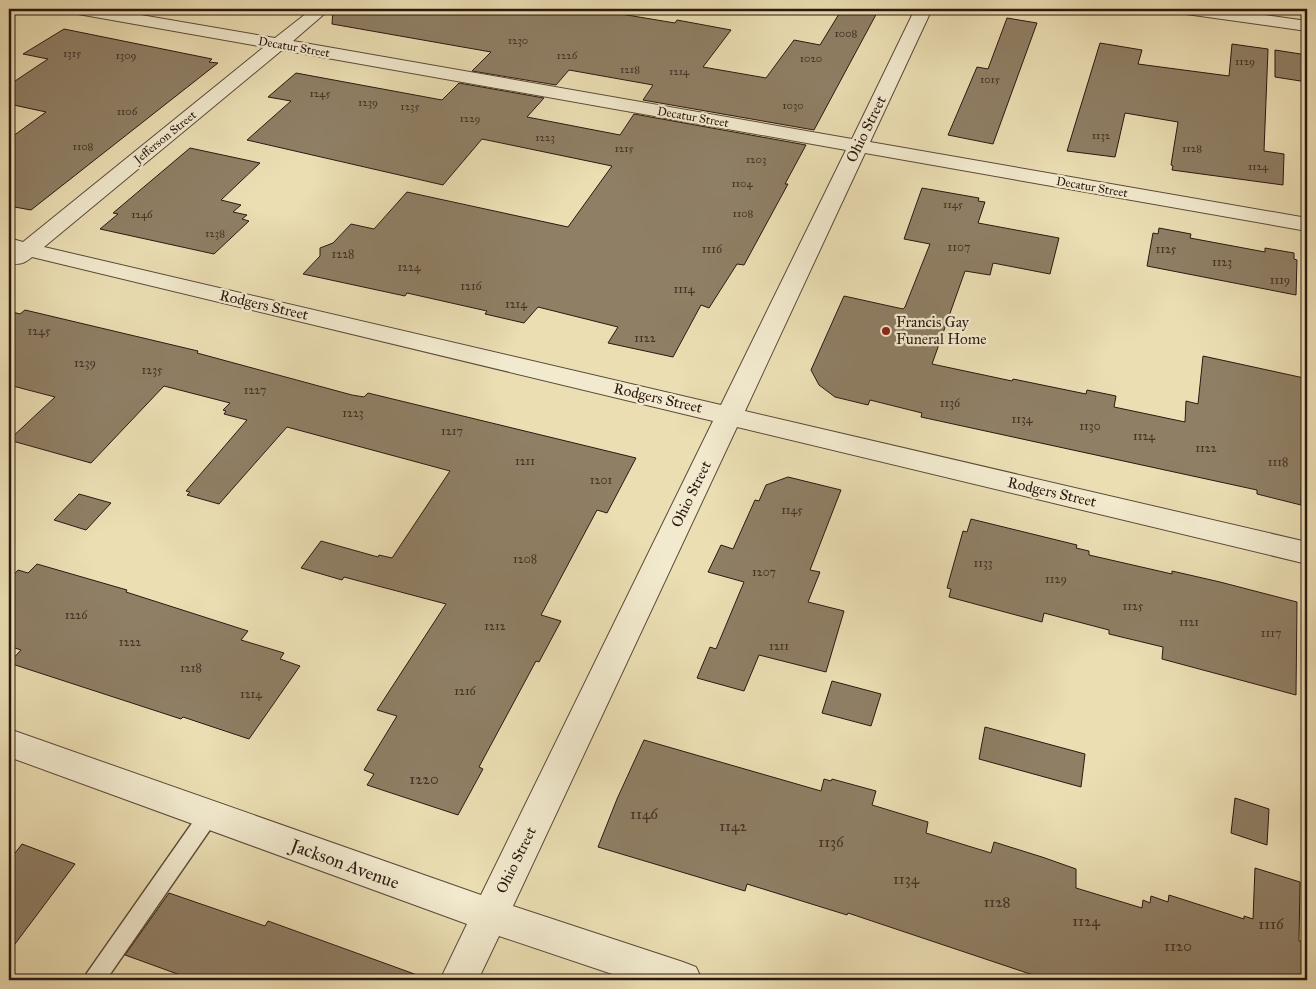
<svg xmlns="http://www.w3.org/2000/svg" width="1316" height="989" viewBox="0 0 1316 989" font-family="'IM FELL Great Primer',serif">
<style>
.building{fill:#8f7f65;stroke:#2b1810}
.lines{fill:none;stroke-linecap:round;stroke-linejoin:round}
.service-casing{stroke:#5b4a39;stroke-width:3}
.minor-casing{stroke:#5b4a39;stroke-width:2}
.service{fill:#f2eace;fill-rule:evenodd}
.minor{fill:#f2eace;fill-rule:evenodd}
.poi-dot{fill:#8f2418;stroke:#f2eace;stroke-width:2}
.labels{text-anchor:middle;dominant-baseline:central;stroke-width:4.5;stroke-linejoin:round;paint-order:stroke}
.far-number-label{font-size:11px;fill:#443225}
.far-street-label{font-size:12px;fill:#2b1810;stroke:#f2eace}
.number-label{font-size:12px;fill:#443225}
.street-label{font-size:15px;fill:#2b1810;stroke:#f2eace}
.poi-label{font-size:15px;fill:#2b1810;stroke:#f2eace;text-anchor:start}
.near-number-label{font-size:15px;fill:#443225}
.near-street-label{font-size:18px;fill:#2b1810;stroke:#f2eace}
</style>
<rect width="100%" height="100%" fill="#ebdeb3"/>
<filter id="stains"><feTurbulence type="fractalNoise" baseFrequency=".004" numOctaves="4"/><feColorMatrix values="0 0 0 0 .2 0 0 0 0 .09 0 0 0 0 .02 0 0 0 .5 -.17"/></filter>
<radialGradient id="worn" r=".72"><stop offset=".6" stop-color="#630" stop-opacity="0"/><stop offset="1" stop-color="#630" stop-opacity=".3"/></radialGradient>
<path class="building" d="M 333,9 L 591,9 L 675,23 L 677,20 L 731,30 L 703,67 L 766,78 L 794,40 L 820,45 L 842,9 L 879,9 L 814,130 L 643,100 L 653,85 L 569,70 L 556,85 L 472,71 L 491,52 L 332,24 Z
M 1007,18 L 1037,23 L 993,144 L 948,135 L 977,67 L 988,69 Z
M 64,29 L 212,59 L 209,62 L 218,63 L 31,210 L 9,206 L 9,139 L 46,112 L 9,104 L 9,85 L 48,59 L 23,54 Z
M 1100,43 L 1142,50 L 1138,64 L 1229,76 L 1232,44 L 1268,49 L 1264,151 L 1284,154 L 1283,185 L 1172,170 L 1173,166 L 1171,165 L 1178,122 L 1125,113 L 1115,157 L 1067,151 Z
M 1275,50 L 1307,55 L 1307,82 L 1275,77 Z
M 296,73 L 442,100 L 459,83 L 544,98 L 527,117 L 620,135 L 634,114 L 806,145 L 785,184 L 788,184 L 744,265 L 737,264 L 709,308 L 701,305 L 673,357 L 608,343 L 618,327 L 538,307 L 524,323 L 485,314 L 487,311 L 407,293 L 405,296 L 303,274 L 320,256 L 320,248 L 333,243 L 351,224 L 374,229 L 407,192 L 568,227 L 612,166 L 482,139 L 443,185 L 247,140 L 291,101 L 268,97 Z
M 190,148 L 260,163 L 221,200 L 241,205 L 233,212 L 247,215 L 242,219 L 249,221 L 214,254 L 100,229 L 118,214 L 113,213 Z
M 922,188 L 979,198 L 978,201 L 985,202 L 978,223 L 1059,238 L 1050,274 L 993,263 L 990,275 L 965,271 L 932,364 L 1012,381 L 1013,379 L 1086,394 L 1087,390 L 1116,396 L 1114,407 L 1185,422 L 1186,401 L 1198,404 L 1203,356 L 1304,378 L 1301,505 L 1257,494 L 1257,490 L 921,417 L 922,413 L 870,400 L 868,405 L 835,397 L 819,385 L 811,370 L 844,296 L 903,309 L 905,307 L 930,244 L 904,239 Z
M 1159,228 L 1191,234 L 1190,238 L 1265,252 L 1265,248 L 1294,253 L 1294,259 L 1297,260 L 1296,295 L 1147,266 L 1153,233 L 1158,234 Z
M 25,310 L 198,351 L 197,353 L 352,395 L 364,397 L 368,393 L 636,458 L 607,513 L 597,510 L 541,615 L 561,621 L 539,662 L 536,661 L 479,767 L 483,769 L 458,815 L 367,785 L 374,774 L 364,770 L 397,716 L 377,710 L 446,604 L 344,577 L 342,580 L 301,568 L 321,541 L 378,557 L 379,555 L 392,558 L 450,471 L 287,427 L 219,504 L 187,495 L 190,492 L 186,491 L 247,420 L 224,414 L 226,411 L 223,410 L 230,403 L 164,386 L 91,463 L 9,440 L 55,397 L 9,385 L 9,311 L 20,314 Z
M 788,477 L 841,490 L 810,570 L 820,572 L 808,602 L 844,611 L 826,672 L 759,655 L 744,691 L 697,678 L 710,647 L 716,649 L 744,582 L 708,572 L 721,545 L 733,549 L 755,500 L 759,501 L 766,485 Z
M 79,494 L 111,503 L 86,530 L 54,520 Z
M 971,519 L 1077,545 L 1076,548 L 1089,551 L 1089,555 L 1172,574 L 1172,571 L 1220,582 L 1297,602 L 1296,695 L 1162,659 L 1163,647 L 1109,634 L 1109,630 L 1044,613 L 1042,622 L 949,597 L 951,589 L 947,588 L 963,531 L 967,532 Z
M 37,564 L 127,590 L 126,592 L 248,631 L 241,640 L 284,653 L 280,659 L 300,666 L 249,739 L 183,717 L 181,719 L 9,663 L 21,650 L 9,646 L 9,580 L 18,570 L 28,573 Z
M 832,681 L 881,694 L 871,726 L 822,713 Z
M 985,727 L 1085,754 L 1081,787 L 979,759 Z
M 644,740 L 821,791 L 824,779 L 831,781 L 832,779 L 876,791 L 872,805 L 928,822 L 926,833 L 991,853 L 994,842 L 1042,857 L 1076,869 L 1076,888 L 1142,908 L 1143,900 L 1150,903 L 1151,896 L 1168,902 L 1169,895 L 1244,919 L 1244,916 L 1253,919 L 1255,868 L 1300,882 L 1299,941 L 1307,943 L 1307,980 L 1048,980 L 848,913 L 847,915 L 747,884 L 745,891 L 598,847 L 617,799 Z
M 1235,798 L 1269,809 L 1267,845 L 1231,833 Z
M 22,844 L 75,864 L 9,952 L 9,861 Z
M 169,893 L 265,926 L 268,921 L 420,976 L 420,980 L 194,980 L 125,955 Z"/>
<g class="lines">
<defs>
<path id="service" d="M 209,807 L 216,809 L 218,815 L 216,821 L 106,980 L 84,980 L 87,973 L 202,809 Z"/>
<path id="minor" d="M 69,9 L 106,9 L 275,38 L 312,9 L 330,9 L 293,41 L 852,139 L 915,9 L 932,9 L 870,142 L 1307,218 L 1307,231 L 865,153 L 745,411 L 1307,542 L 1307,564 L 737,427 L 513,906 L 683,962 L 696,967 L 702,980 L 630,980 L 499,936 L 478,980 L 440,980 L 467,924 L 9,757 L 9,729 L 481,895 L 713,421 L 32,257 C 24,264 19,265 9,263 L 9,238 L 23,242 L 264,47 L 78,14 L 72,13 ZM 282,50 L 846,150 L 721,405 L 44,247 Z
M 1178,9 L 1221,9 L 1307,21 L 1307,31 L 1186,14 L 1180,13 Z"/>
</defs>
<use href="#service" class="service-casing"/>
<use href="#minor" class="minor-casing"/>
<use href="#service" class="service"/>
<use href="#minor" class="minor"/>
</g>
<circle class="poi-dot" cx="886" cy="331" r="5"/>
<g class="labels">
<g class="far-number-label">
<text x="846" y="33">1008</text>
<text x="518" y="40">1230</text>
<text x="72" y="53">1315</text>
<text x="126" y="55">1309</text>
<text x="567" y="55">1226</text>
<text x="811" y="58">1020</text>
<text x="1245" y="61">1129</text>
<text x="630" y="69">1218</text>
<text x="679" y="71">1214</text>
<text x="990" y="79">1015</text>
<text x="320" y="93">1245</text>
<text x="368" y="102">1239</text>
<text x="793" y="105">1030</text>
<text x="410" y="106">1235</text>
<text x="127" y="111">1106</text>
<text x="470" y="118">1229</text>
<text x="1101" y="135">1132</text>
<text x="545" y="137">1223</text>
<text x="83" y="146">1108</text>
<text x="624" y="148">1215</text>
<text x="1192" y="148">1128</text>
<text x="756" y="159">1203</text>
<text x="1258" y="166">1124</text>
<text x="742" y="183">1104</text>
<text x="953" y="204">1145</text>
<text x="743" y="213">1108</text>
<text x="142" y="214">1246</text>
<text x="215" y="233">1238</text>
</g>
<g class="far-street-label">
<text transform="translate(294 47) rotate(10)">Decatur Street</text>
<text transform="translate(693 117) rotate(10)">Decatur Street</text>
<text transform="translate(165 137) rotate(-39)">Jefferson Street</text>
<text transform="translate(1092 187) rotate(10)">Decatur Street</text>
</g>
<g class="number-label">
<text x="959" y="247">1107</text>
<text x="712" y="249">1116</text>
<text x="1166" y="249">1125</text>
<text x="343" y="254">1228</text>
<text x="1222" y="262">1123</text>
<text x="409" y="267">1224</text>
<text x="1280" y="280">1119</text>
<text x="471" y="286">1216</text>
<text x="684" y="289">1114</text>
<text x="516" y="304">1214</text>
<text x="39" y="331">1245</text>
<text x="645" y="338">1122</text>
<text x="85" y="363">1239</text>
<text x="152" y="370">1235</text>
<text x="255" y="390">1227</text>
<text x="950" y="403">1136</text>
<text x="353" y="413">1223</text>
<text x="1022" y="419">1134</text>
<text x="1090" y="426">1130</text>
<text x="452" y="431">1217</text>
<text x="1144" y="436">1124</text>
<text x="1206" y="448">1122</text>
<text x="525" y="461">1211</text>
<text x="1278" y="462">1118</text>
<text x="601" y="480">1201</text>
<text x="792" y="510">1145</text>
<text x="525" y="559">1208</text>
<text x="983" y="563">1133</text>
<text x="764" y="572">1207</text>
<text x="1056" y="579">1129</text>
<text x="1133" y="606">1125</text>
<text x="76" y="615">1226</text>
<text x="1189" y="622">1121</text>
<text x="495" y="626">1212</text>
<text x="1271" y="633">1117</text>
<text x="130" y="642">1222</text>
<text x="779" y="646">1211</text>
<text x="191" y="668">1218</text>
<text x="465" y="691">1216</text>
<text x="251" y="694">1214</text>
</g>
<g class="street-label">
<text transform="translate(866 129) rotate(-64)">Ohio Street</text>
<text transform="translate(264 305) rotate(13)">Rodgers Street</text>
<text transform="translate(658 398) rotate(13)">Rodgers Street</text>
<text transform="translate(1052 492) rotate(13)">Rodgers Street</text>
<text transform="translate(691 494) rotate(-64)">Ohio Street</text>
<text transform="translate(516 860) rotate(-64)">Ohio Street</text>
</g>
<g class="poi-label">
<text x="896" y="322">Francis Gay<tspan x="896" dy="17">Funeral Home</tspan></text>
</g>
<g class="near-number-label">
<text x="424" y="779">1220</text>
<text x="644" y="814">1146</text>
<text x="733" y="826">1142</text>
<text x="831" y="842">1136</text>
<text x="906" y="879">1134</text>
<text x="997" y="902">1128</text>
<text x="1086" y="921">1124</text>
<text x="1271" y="924">1116</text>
<text x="1178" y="946">1120</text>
</g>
<g class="near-street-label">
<text transform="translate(345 864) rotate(20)">Jackson Avenue</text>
</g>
</g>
<rect width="1316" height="989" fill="none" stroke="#ebdeb3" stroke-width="30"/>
<rect x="10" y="10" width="1296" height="969" fill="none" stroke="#2b1810" stroke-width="2.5"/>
<rect x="15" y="15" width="1286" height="959" fill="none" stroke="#2b1810"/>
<rect width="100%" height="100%" filter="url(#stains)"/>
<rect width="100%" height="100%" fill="url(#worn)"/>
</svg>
